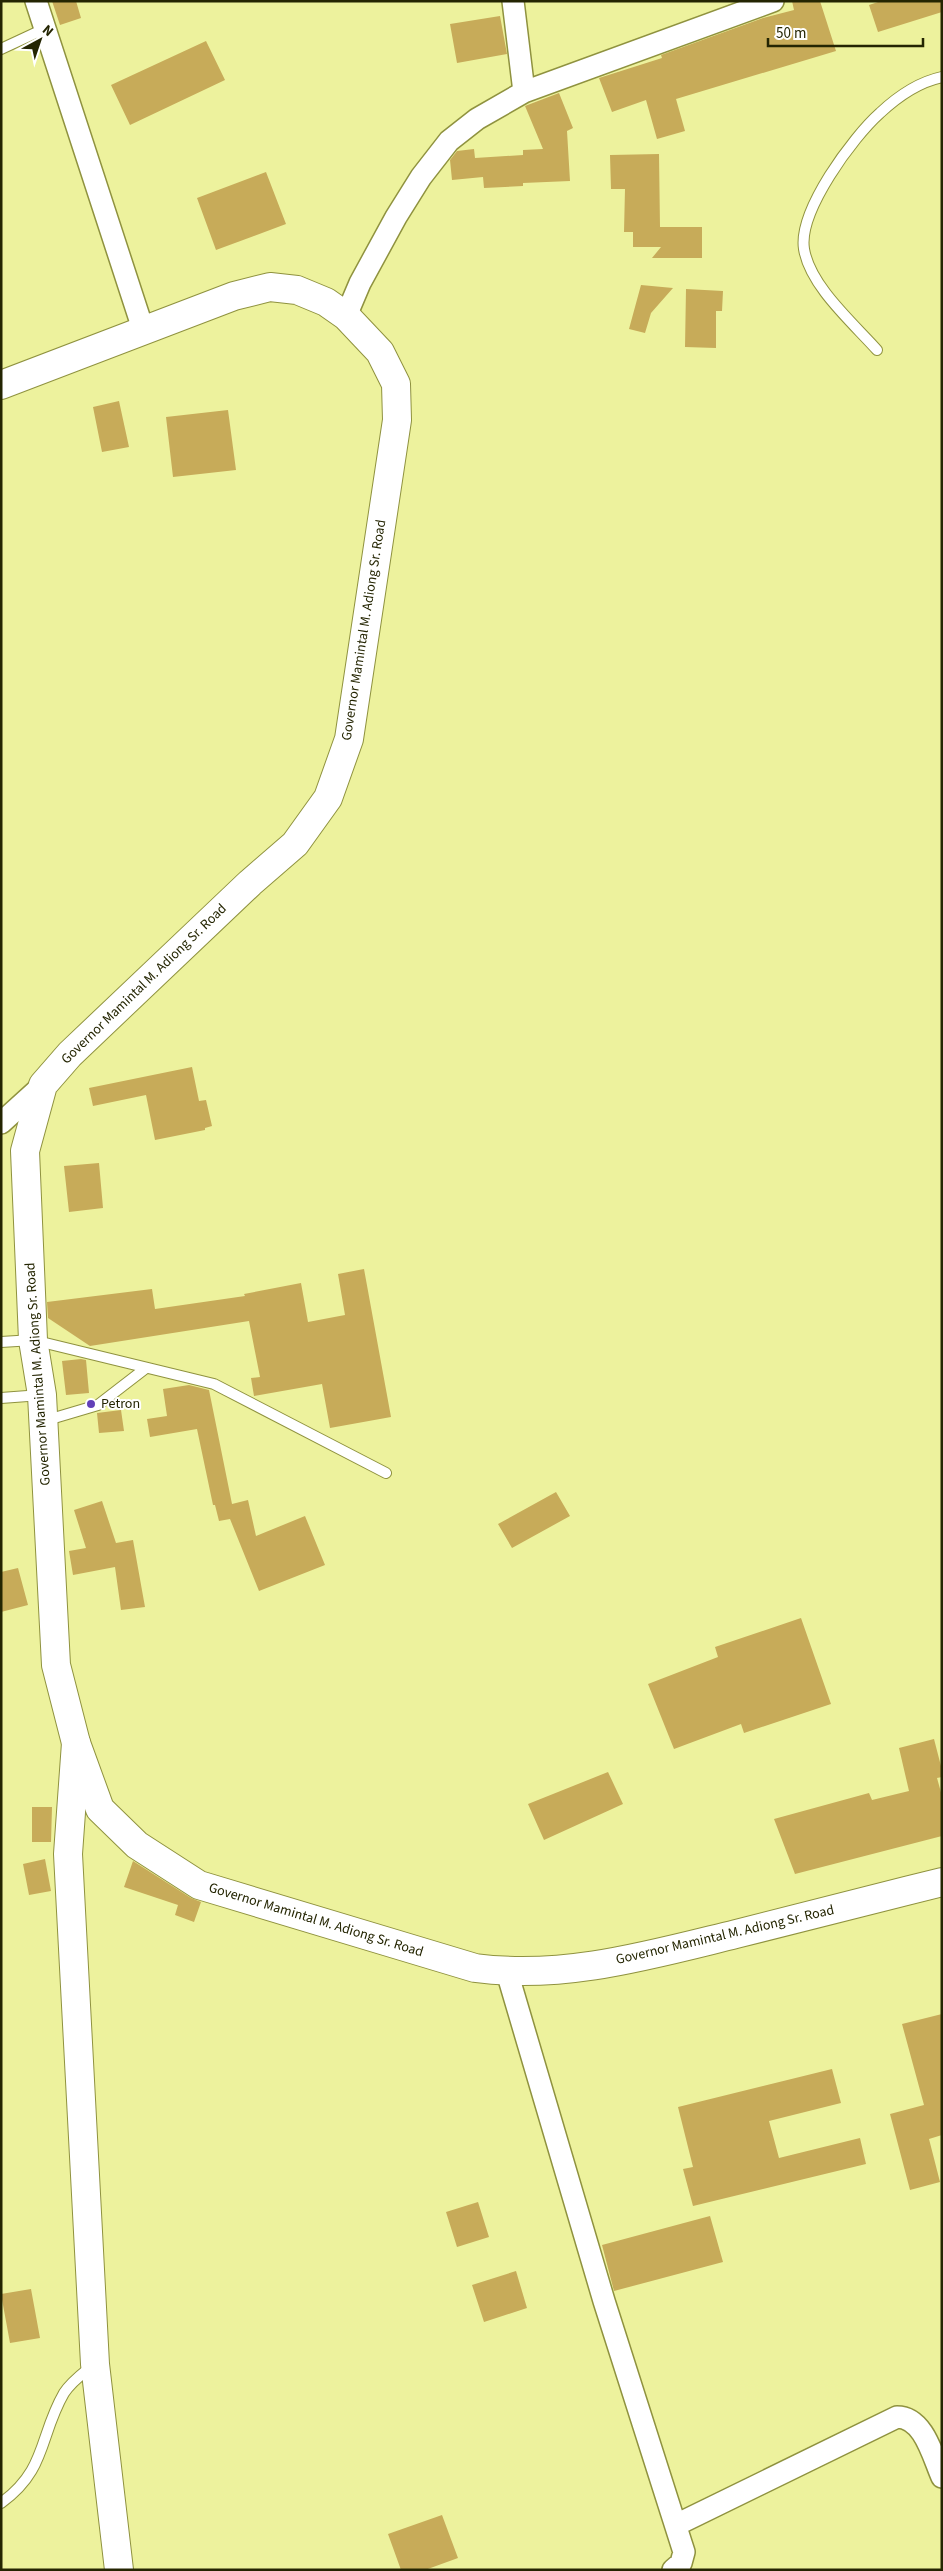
<svg xmlns="http://www.w3.org/2000/svg" width="943" height="2571" viewBox="0 0 943 2571" font-family="'Source Sans 3',sans-serif">
<style>
.building{fill:#c7ab59}
.lines{fill:none;stroke-linecap:round;stroke-linejoin:round}
.lane-casing{stroke:#8f923f;stroke-width:12}
.street-casing{stroke:#8f923f;stroke-width:24}
.secondary-casing{stroke:#8f923f;stroke-width:30}
.primary-casing{stroke:#8f923f;stroke-width:30}
.lane{stroke:#fff;stroke-width:10}
.street{stroke:#fff;stroke-width:21}
.secondary{stroke:#fff;stroke-width:28}
.primary{stroke:#fff;stroke-width:28}
.poi-dot{fill:#6240b8;stroke:#fff;stroke-width:2}
.labels{text-anchor:middle;dominant-baseline:central;stroke-width:4;stroke-linejoin:round;paint-order:stroke}
.street-label{font-size:14px;fill:#242502;stroke:#fff}
.poi-label{font-size:14px;fill:#242502;stroke:#fff;text-anchor:start}
</style>
<rect width="100%" height="100%" fill="#edf29d"/>
<path class="building" d="M 52,1 L 76,1 L 81,18 L 60,25 Z
M 792,1 L 820,1 L 836,51 L 676,99 L 685,131 L 657,139 L 646,100 L 612,112 L 599,78 L 662,58 L 661,55 L 763,18 L 794,10 Z
M 881,1 L 942,1 L 942,12 L 878,32 L 869,5 Z
M 500,16 L 507,54 L 457,63 L 450,24 Z
M 206,41 L 225,80 L 130,125 L 111,85 Z
M 559,93 L 573,128 L 567,131 L 570,181 L 523,183 L 523,186 L 484,188 L 483,177 L 452,180 L 450,160 L 457,151 L 474,149 L 475,158 L 523,155 L 523,150 L 543,149 L 525,106 Z
M 659,154 L 660,227 L 702,227 L 702,258 L 652,258 L 661,247 L 633,247 L 633,232 L 624,232 L 625,189 L 611,189 L 610,155 Z
M 266,172 L 286,224 L 216,250 L 197,198 Z
M 641,285 L 673,288 L 651,313 L 645,333 L 629,329 Z
M 686,289 L 723,291 L 722,311 L 716,311 L 716,348 L 685,347 Z
M 119,401 L 129,447 L 102,452 L 93,407 Z
M 228,410 L 236,470 L 173,477 L 166,417 Z
M 192,1067 L 199,1101 L 206,1100 L 212,1126 L 205,1128 L 205,1130 L 155,1140 L 146,1095 L 93,1106 L 89,1088 Z
M 99,1163 L 103,1208 L 69,1212 L 64,1166 Z
M 364,1269 L 391,1417 L 330,1428 L 322,1384 L 254,1396 L 251,1378 L 260,1377 L 249,1321 L 90,1346 L 48,1318 L 47,1302 L 152,1289 L 155,1309 L 245,1296 L 244,1294 L 301,1283 L 308,1322 L 345,1315 L 338,1274 Z
M 81,1359 L 86,1360 L 89,1393 L 66,1395 L 62,1361 Z
M 189,1385 L 209,1390 L 232,1504 L 248,1500 L 256,1536 L 305,1516 L 325,1565 L 259,1591 L 230,1519 L 219,1521 L 215,1505 L 213,1505 L 197,1429 L 150,1437 L 147,1419 L 167,1416 L 163,1389 Z
M 121,1410 L 124,1431 L 99,1433 L 97,1413 Z
M 556,1492 L 570,1516 L 512,1548 L 498,1524 Z
M 102,1501 L 116,1543 L 133,1540 L 145,1607 L 121,1610 L 115,1567 L 73,1575 L 69,1551 L 86,1548 L 74,1510 Z
M 18,1568 L 28,1605 L 1,1612 L 1,1572 Z
M 801,1618 L 831,1704 L 744,1733 L 741,1724 L 674,1749 L 648,1684 L 718,1657 L 715,1647 Z
M 934,1739 L 942,1770 L 942,1777 L 937,1778 L 942,1796 L 942,1836 L 795,1874 L 774,1819 L 869,1793 L 872,1800 L 909,1791 L 899,1748 Z
M 608,1772 L 623,1804 L 544,1840 L 528,1804 Z
M 32,1807 L 52,1807 L 51,1842 L 32,1842 Z
M 45,1859 L 51,1891 L 29,1895 L 23,1864 Z
M 133,1861 L 191,1898 L 201,1902 L 194,1922 L 175,1915 L 178,1905 L 124,1887 Z
M 942,2014 L 942,2135 L 929,2139 L 940,2182 L 910,2190 L 890,2114 L 924,2105 L 902,2024 Z
M 832,2069 L 841,2103 L 769,2121 L 779,2158 L 860,2138 L 866,2164 L 693,2206 L 683,2169 L 693,2167 L 678,2107 Z
M 478,2202 L 489,2237 L 457,2247 L 446,2212 Z
M 710,2216 L 723,2262 L 614,2291 L 602,2245 Z
M 516,2271 L 527,2308 L 484,2322 L 472,2285 Z
M 31,2289 L 40,2338 L 10,2343 L 1,2294 Z
M 442,2515 L 458,2558 L 425,2570 L 401,2570 L 388,2534 Z"/>
<g class="lines">
<defs>
<path id="lane" d="M 1,49 L 44,29
M 877,350 C 853,323 810,286 804,249 C 798,211 853,137 880,113 C 897,97 919,82 942,77
M 1,1342 L 33,1340 L 214,1384 L 386,1473
M 1,1398 L 41,1395
M 44,1421 L 98,1405 L 146,1368
M 1,2503 C 47,2470 39,2436 64,2393 C 71,2382 82,2374 92,2366"/>
<path id="street" d="M 36,1 L 143,329
M 513,1 L 524,92
M 346,316 L 360,283 L 396,217 L 421,177 L 449,141 L 477,119 L 524,92 L 773,1
M 1,1123 L 43,1085
M 507,1972 L 604,2301 L 684,2552 L 681,2563 L 673,2570
M 676,2525 L 897,2417 C 924,2417 933,2457 942,2477"/>
<path id="secondary" d="M 76,1743 L 68,1854 L 95,2364 L 119,2570"/>
<path id="primary" d="M 1,385 L 234,296 L 270,287 L 297,290 L 326,302 L 346,316 L 380,352 L 396,384 L 397,420 L 349,739 L 328,798 L 295,844 L 250,883 L 70,1054 L 43,1085 L 25,1151 L 33,1340 L 42,1395 L 56,1665 L 76,1743 L 100,1809 L 137,1845 L 199,1885 L 475,1968 C 564,1980 650,1955 736,1934 C 804,1917 873,1899 942,1882"/>
</defs>
<use href="#lane" class="lane-casing"/>
<use href="#street" class="street-casing"/>
<use href="#secondary" class="secondary-casing"/>
<use href="#primary" class="primary-casing"/>
<use href="#lane" class="lane"/>
<use href="#street" class="street"/>
<use href="#secondary" class="secondary"/>
<use href="#primary" class="primary"/>
</g>
<circle class="poi-dot" cx="91" cy="1404" r="5"/>
<g class="labels">
<g class="street-label">
<text transform="translate(364 630) rotate(-81)">Governor Mamintal M. Adiong Sr. Road</text>
<text transform="translate(144 984) rotate(-44)">Governor Mamintal M. Adiong Sr. Road</text>
<text transform="translate(38 1374) rotate(-94)">Governor Mamintal M. Adiong Sr. Road</text>
<text transform="translate(316 1920) rotate(17)">Governor Mamintal M. Adiong Sr. Road</text>
<text transform="translate(725 1935) rotate(-13)">Governor Mamintal M. Adiong Sr. Road</text>
</g>
<g class="poi-label">
<text x="101" y="1404">Petron</text>
</g>
</g>
<rect width="943" height="2571" fill="none" stroke="#242502" stroke-width="5"/>
<g transform="translate(40 40) rotate(40)" stroke="#ffffff" stroke-width="4" paint-order="stroke">
<path d="M0-4L9 19L0 12L-9 19Z" fill="#242502"/>
<text y="-8" font-size="14" font-weight="bold" text-anchor="middle" fill="#242502">N</text>
</g>
<path d="M768 38v8h155v-8" fill="none" stroke="#242502" stroke-width="2.5"/>
<text x="776" y="38" font-size="15" fill="#242502" stroke="#ffffff" stroke-width="4" paint-order="stroke">50 m</text>
</svg>
